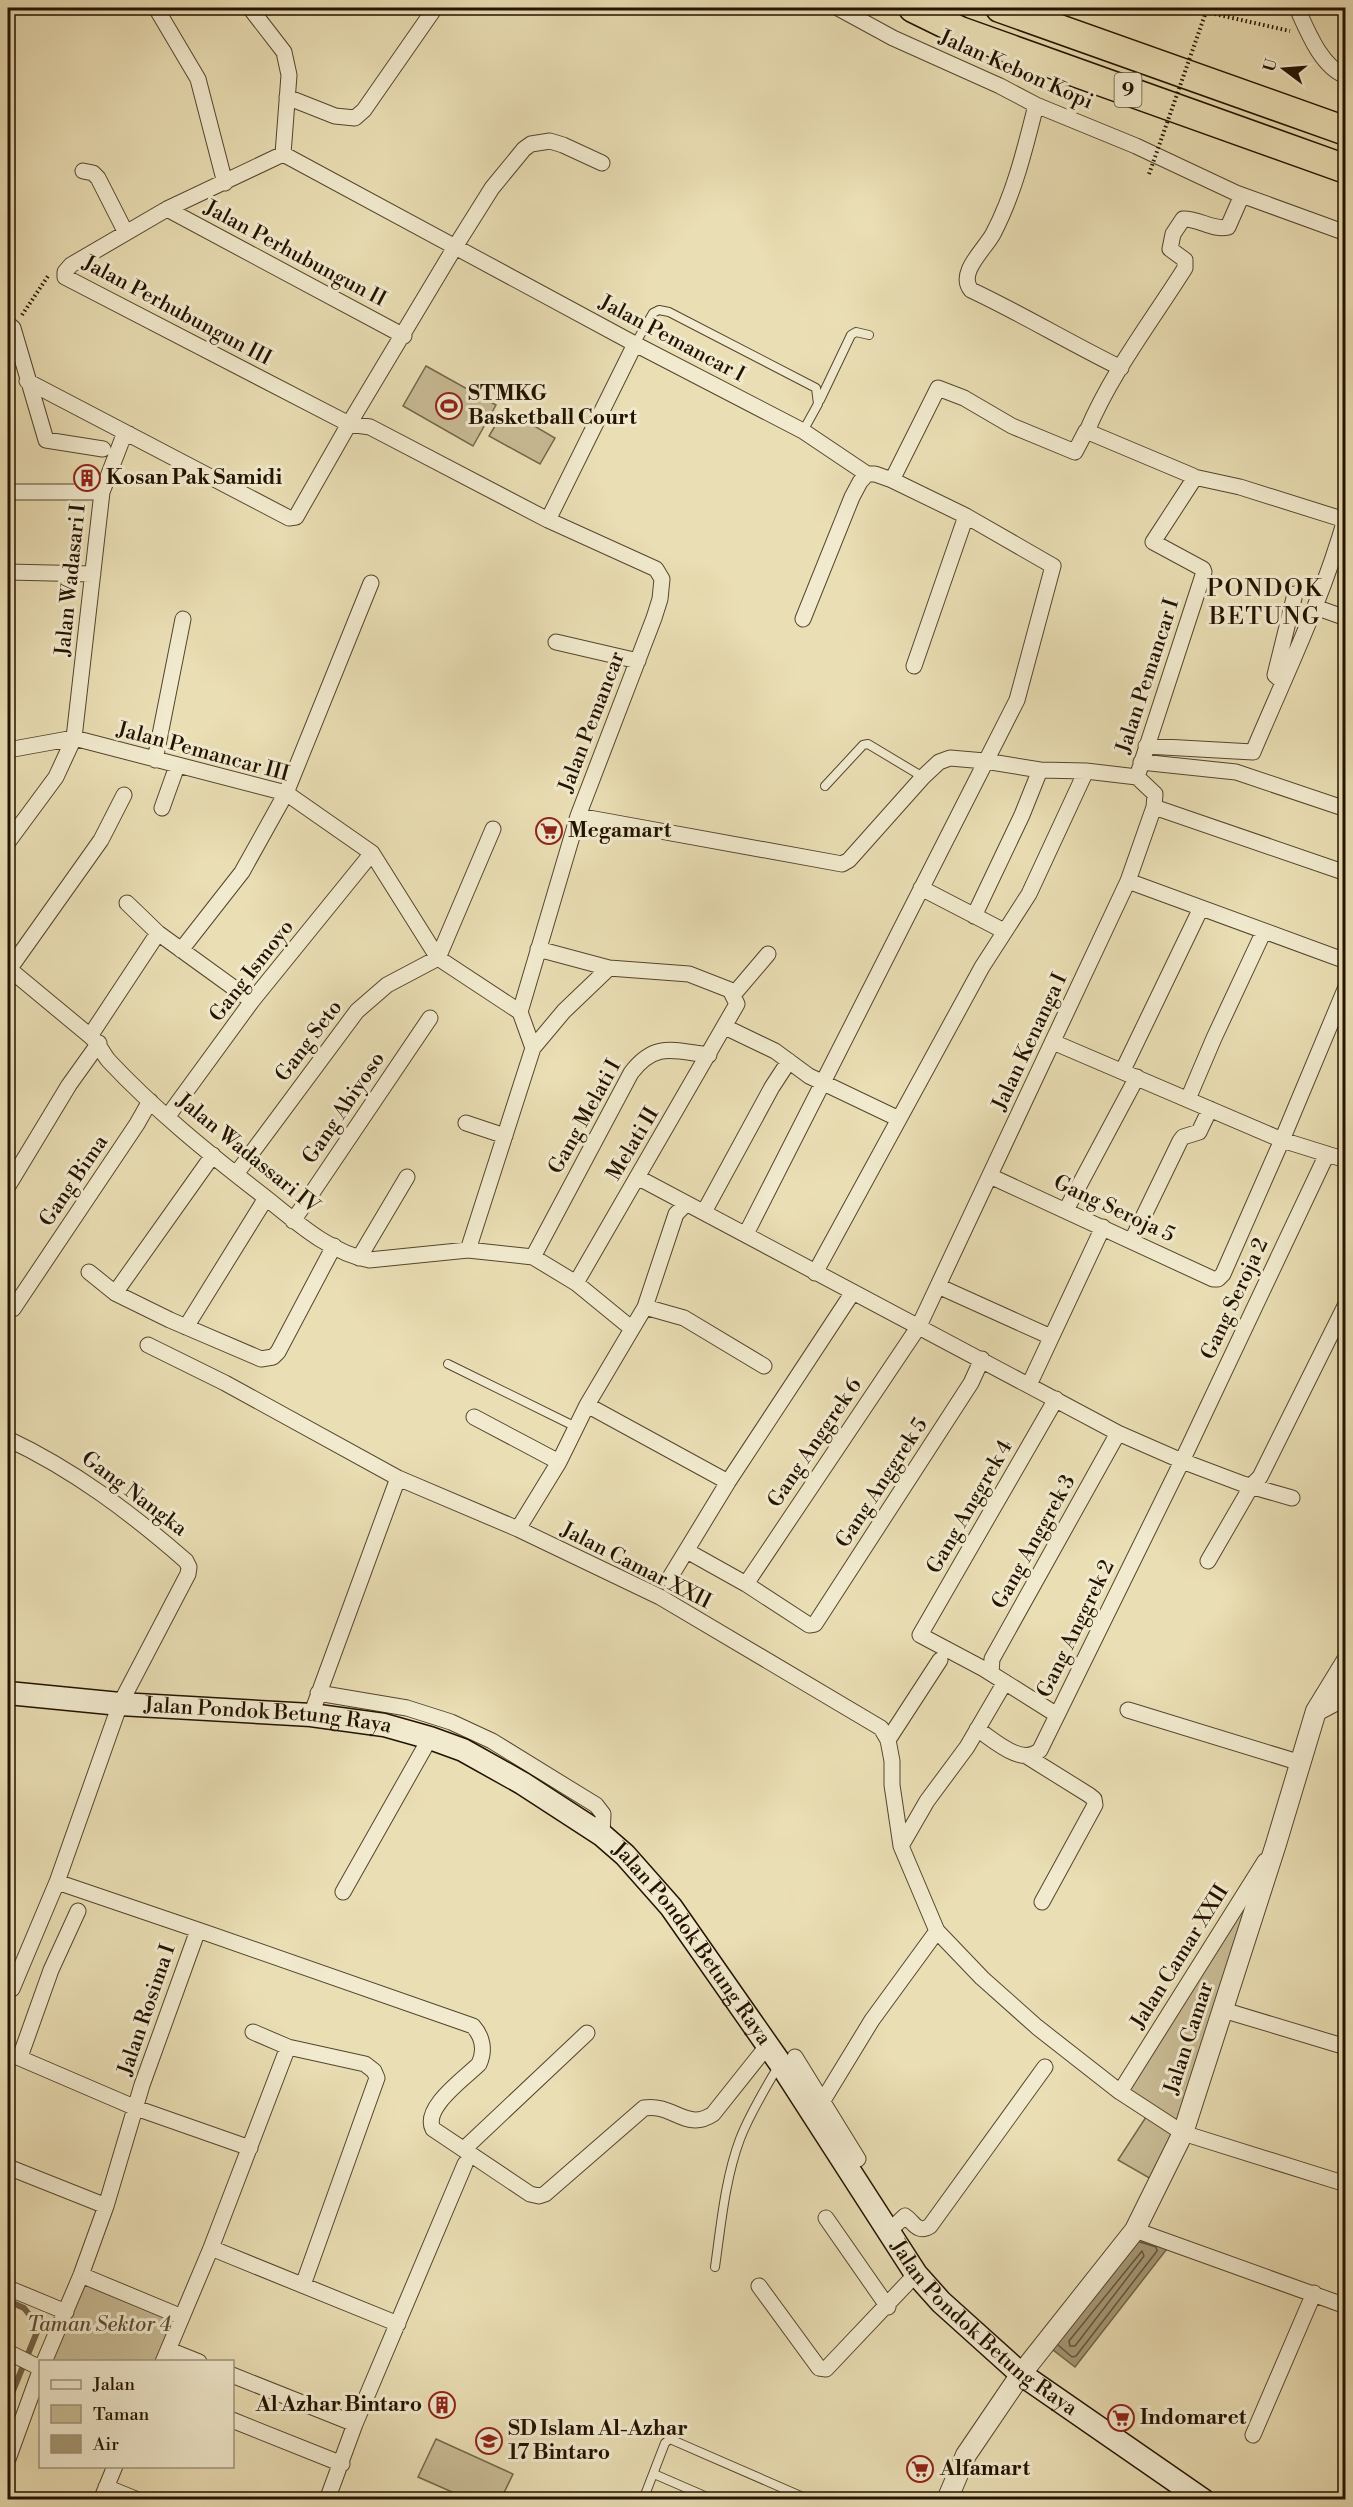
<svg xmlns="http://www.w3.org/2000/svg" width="1353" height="2507" viewBox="0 0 1353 2507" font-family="'Libre Bodoni',serif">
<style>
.green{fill:#c8bb95;stroke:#76664a;stroke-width:1.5}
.water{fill:#a69977;stroke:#726347;stroke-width:1.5}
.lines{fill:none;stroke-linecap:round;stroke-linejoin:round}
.shore{stroke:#64563c;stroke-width:1.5}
.stream{stroke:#726347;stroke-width:6}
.service-casing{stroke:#55452d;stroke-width:10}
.minor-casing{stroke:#55452d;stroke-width:17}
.tertiary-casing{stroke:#55452d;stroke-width:22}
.secondary-casing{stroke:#231200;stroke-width:25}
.motorway-casing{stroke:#231200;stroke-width:31}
.path{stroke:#231200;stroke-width:4;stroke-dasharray:1.5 3;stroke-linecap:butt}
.service{stroke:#f1eace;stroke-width:8}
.minor{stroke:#f1eace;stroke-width:15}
.tertiary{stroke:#f1eace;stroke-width:20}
.secondary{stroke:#f1eace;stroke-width:22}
.motorway{stroke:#eadeb4;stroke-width:28}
.path-bridge{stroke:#231200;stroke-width:4;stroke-dasharray:1.5 3;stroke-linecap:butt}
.labels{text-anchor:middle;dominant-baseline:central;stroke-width:6;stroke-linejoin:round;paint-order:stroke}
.shield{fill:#f1eace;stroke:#61533e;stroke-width:1.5}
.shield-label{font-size:20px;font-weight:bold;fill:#231200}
.street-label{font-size:21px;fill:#231200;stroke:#f1eace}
.poi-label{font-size:21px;font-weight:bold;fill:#231200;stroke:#f1eace;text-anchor:start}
.park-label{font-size:21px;font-style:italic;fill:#5d4d34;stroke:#f1eace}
.quarter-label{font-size:24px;letter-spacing:1.5px;fill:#231200;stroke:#f1eace}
</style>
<rect width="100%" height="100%" fill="#eadeb4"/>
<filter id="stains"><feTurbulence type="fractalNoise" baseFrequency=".00333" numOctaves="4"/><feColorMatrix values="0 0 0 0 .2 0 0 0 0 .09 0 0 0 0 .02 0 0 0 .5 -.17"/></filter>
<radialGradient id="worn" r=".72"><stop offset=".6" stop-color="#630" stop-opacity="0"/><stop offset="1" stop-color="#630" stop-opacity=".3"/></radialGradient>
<path class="green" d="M 426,366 L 496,405 L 473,446 L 403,406 Z
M 505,409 L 555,438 L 540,464 L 489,436 Z
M 1274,1849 L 1183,2131 L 1126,2091 Z
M 1148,2114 L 1183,2133 L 1158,2183 L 1118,2160 Z
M 79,2277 L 182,2319 L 165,2361 L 43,2362 Z
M 436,2439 L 513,2474 L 501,2499 L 468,2499 L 418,2477 Z"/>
<path class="water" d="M 1136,2234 L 1170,2245 L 1075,2367 L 1048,2346 Z"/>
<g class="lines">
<path class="shore" d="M 1142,2251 L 1144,2256 L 1075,2346 L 1070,2346 L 1069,2341 Z
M 1058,2345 L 1072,2357 L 1076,2356 L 1157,2251 L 1156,2247 L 1140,2242"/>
<path class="stream" d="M 8,2301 L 24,2308 L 39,2327 L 8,2403"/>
<defs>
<path id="service" d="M 635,344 L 653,313 L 659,310 L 669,312 L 816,388 L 818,404 L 803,431
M 820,400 L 851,335 L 856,332 L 869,335
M 825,786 L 863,745 L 868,744 L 923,777
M 448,1364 L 576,1427
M 715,2267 C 721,2225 725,2179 740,2139 C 750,2113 765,2089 779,2065
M 654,2474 L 714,2500
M 643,2500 L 665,2443 L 670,2439 L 810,2500"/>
<path id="minor" d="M 156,8 L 198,79 L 225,183
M 250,8 L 284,52 L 289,75 L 283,154
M 838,8 L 893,38 L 1000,86 L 1036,105 L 1136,146 L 1236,193 L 1346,233
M 1297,8 C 1307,30 1321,67 1346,76
M 287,97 L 335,116 L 355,118 L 364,110 L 435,8
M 1036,105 C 1025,149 1014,194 993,234 C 985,249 957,273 971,290 C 1022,314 1070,343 1121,368
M 283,154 L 167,209 L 71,265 L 65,272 L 65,277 L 349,424 L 370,427 L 548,520 L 656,569 L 662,579 L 660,599 L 654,618 L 578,816 L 520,1012 L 533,1048 L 468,1250
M 283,154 L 635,344 L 803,431 L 867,474
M 83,171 L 93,173 L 98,178 L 126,233
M 167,209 L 404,336
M 8,324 L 13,328 L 46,440 L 103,449
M 27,381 L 289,518 L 296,517 L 349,424 L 455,247 L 492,188 L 524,149 L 531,144 L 550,141 L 563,145 L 602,163
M 1087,431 C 1112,372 1151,322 1185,268 L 1185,260 L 1170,249 L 1173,234 L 1183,219 C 1198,218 1214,231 1228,227 L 1242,195
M 1194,477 L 1240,487 L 1345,520
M 8,492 L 102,492
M 548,520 L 635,344
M 8,572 L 93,574
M 1315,607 L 1346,618
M 556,642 L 638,661
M 914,666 L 966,516
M 1283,682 L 1275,675 L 1295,594
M 1146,746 L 1253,752 C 1286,674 1323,598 1346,516
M 8,750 L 74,738 L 286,793 L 372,853 L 438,958 L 520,1012
M 155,760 L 183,619
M 1141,762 L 1236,772 L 1346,809
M 1154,807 L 1346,873
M 162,808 L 177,766
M 578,816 L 842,864 L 849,860 L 923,777 L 939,762 L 950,758 L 985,761 L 1040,770 L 1086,771 L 1137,777 L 1204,572 L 1203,569 L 1153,542 L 1194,479 L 1193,476 L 1086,431 L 1075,452 L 1012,426 L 964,398 L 938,388 L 892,480
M 8,842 L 56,777 L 74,738 L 102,492 L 122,440 L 129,434
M 1128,881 L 1346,961
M 921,888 L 1004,931
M 127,903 L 158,933 L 252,1001
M 974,916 L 1022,815 L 1040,770
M 538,949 L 609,968 L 689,974 L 730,990 L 737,1004 L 576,1283
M 181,950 L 242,872 L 286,793 L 371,583
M 8,968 L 90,1036 C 99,1043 102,1053 109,1061 C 155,1110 208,1153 261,1194 C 292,1218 327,1252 369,1260 L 468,1250 L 533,1257 L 576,1283 L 631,1328
M 8,971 L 101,840 L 124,795
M 734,994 L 768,954
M 725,1027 L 775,1051 L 809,1076 L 899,1119
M 90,1036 L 158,933
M 1053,1042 L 1282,1140 L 1346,1160
M 533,1048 L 564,1011 L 609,968
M 1123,1070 L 1201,908
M 1188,1099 L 1214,1038 L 1264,931
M 168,1116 L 252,1001 L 372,853
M 466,1123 L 505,1136
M 236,1174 L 357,1011 L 387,985 L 438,958 L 493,829
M 990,1176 L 1213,1279 L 1218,1279 L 1223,1274 L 1282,1140 L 1346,987
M 637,1177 L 1118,1433 L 1182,1461 L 1243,1484 L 1292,1498
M 8,1186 L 69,1085 L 99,1043
M 1066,1210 L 1137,1077
M 704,1212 L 772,1087 L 789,1061
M 293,1221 L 430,1018
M 746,1234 L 1017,700 L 1053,566 L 966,516 L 892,480 L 875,474 L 867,474 L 860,482 L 852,497 L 803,619
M 1132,1240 L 1180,1141 L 1183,1137 L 1199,1132 L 1210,1109
M 533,1257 L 631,1073 C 655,1041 674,1051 709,1055
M 359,1258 L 407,1177
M 89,1272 L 115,1293 L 170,1320 L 261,1359 L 273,1357 L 278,1352 L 334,1246
M 815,1273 L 982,967 L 1029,894 L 1086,771
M 938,1286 L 1051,1337
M 115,1293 L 213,1155
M 645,1307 L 684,1318 L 764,1366
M 8,1310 L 13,1309 L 137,1124 L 150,1101
M 186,1327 L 266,1198
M 148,1345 L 225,1383 L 398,1478
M 1029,1385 L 1103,1227
M 1056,1399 L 920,1635 L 984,1669 L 1057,1715
M 587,1405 L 728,1482
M 474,1417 L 559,1462
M 8,1439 C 74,1470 131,1513 186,1561 L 189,1567 L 188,1574 L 120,1704 L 57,1882 L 12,1989
M 518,1529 L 559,1462 L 587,1405 L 645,1307 L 676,1214 L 686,1204
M 687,1551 L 746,1584 L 809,1625 L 815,1624 L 971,1383 L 982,1359
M 1208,1561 L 1252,1485 L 1260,1477 L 1346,1304
M 669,1579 L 728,1482 L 853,1292
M 746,1584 L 919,1326 L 1128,881 L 1154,807 L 1155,794 L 1137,777
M 991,1673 L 992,1659 L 1118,1433
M 318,1693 L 407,1708 L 451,1722 L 492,1741 L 596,1805 L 603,1814 L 602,1835
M 1128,1710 L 1301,1763
M 311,1715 L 398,1478 L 518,1529 L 660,1597 L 881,1728 L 888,1740 L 892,1761 L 892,1785 L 901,1846 L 937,1931 L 982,1978 L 1037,2027 L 1120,2092 L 1183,2133 L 1346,2184
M 977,1729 C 994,1740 1022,1767 1040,1750 L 1182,1461 L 1327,1154
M 888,1740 L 940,1660
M 1028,1757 L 1089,1795 L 1094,1799 L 1095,1805 L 1042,1902
M 901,1846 L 927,1801 L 967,1747 L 1005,1682
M 343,1892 L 430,1738
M 198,1930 L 473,2026 C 483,2037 485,2051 479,2064 C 465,2078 422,2108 433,2129 L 530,2194 L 539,2196 L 545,2194 L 644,2108 C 673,2103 686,2132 713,2114 L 768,2045
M 1223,2010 L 1346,2047
M 253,2032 L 288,2047 L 365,2064 L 374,2071 L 377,2078 L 303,2285
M 8,2053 L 136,2108 L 250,2148
M 20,2057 L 51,1970 L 78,1911
M 795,2057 L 858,2159
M 1120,2092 L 1265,1861
M 822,2102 L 872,2020 L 937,1931
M 464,2149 L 587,2033
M 8,2167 L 106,2206
M 826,2218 L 888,2307
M 1135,2230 L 1346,2306
M 889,2231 L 905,2216 C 914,2222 917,2234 930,2226 L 1045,2067
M 211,2248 L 398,2324
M 81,2275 L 182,2317
M 759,2286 L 819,2368 L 826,2369 L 916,2274
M 8,2288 L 66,2312
M 169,2350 L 199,2362
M 8,2352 L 40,2368
M 44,2362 L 81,2275 L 106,2206 L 142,2085 L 198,1930 L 57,1882
M 163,2362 L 211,2248 L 288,2047
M 232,2375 L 355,2424
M 232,2420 L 342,2464
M 1253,2435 L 1314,2293
M 8,2459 L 40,2371
M 106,2487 L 138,2500
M 101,2500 L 115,2466
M 327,2500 L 355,2424 L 465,2164"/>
<path id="tertiary" d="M 1318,1710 L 1346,1695
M 947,2500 L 966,2455 L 1021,2374 L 1135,2230 L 1183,2133 L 1276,1844 L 1316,1711 L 1346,1662"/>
<g id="secondary">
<path id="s1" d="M 8,1693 L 120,1704 L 311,1715 L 384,1725 L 430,1738 L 463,1750 L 522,1783 L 602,1835 L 625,1855 L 671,1907 L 780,2063 L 916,2274 L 941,2302 L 1021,2374 L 1203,2500"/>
</g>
<path id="motorway" d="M 913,8 L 960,31 L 1346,169
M 1000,8 L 1346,131"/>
</defs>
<use href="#service" class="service-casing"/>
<use href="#minor" class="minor-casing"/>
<use href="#tertiary" class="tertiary-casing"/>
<use href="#secondary" class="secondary-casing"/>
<use href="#motorway" class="motorway-casing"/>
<path class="path" d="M 1206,12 L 1290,31
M 22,315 L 48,276"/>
<use href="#service" class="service"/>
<use href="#minor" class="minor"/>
<use href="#tertiary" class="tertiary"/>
<use href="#secondary" class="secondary"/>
<use href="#motorway" class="motorway"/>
<path class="path-bridge" d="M 1149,174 L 1206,12"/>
</g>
<defs>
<symbol id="stadium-ring" viewBox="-11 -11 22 22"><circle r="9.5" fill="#f1eace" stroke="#8f2418" stroke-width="1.5"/><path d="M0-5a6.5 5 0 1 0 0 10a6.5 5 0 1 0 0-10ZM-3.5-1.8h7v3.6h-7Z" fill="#8f2418"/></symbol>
<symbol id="building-ring" viewBox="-11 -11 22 22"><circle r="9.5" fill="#f1eace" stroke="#8f2418" stroke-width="1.5"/><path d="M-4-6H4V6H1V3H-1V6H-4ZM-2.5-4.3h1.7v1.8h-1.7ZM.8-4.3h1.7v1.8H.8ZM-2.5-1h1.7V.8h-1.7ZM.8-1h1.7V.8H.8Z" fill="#8f2418"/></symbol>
<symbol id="supermarket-ring" viewBox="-11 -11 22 22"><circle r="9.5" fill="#f1eace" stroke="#8f2418" stroke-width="1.5"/><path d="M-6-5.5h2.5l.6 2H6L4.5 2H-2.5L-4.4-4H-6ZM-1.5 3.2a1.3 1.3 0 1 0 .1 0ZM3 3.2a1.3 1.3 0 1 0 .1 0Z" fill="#8f2418"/></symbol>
<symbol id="school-ring" viewBox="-11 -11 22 22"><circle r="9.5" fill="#f1eace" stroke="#8f2418" stroke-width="1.5"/><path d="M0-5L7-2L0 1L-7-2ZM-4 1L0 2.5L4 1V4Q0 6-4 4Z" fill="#8f2418"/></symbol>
</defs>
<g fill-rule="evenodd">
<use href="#stadium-ring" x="434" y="391" width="30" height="30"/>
<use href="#building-ring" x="72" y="463" width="30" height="30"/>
<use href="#supermarket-ring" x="534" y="816" width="30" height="30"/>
<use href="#building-ring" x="427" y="2390" width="30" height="30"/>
<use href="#supermarket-ring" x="1106" y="2403" width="30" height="30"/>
<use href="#school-ring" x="474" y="2426" width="30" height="30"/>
<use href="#supermarket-ring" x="905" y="2454" width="30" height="30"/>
</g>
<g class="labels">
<rect class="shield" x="1114.5" y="73" width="27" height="34" rx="4.5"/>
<g class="shield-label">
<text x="1128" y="90">9</text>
</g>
<g class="street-label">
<text transform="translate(1016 70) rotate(24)">Jalan Kebon Kopi</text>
<text transform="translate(295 254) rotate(28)">Jalan Perhubungun II</text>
<text transform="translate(177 311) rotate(28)">Jalan Perhubungun III</text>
<text transform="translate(672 339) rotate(28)">Jalan Pemancar I</text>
<text transform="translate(71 580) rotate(-84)">Jalan Wadasari I</text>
<text transform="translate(1148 676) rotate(-72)">Jalan Pemancar I</text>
<text transform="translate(592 722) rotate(-69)">Jalan Pemancar</text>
<text transform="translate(203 752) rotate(15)">Jalan Pemancar III</text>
<text transform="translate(252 971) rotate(-52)">Gang Ismoyo</text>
<text transform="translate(309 1041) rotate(-53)">Gang Seto</text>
<text transform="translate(1030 1042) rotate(-65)">Jalan Kenanga I</text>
<text transform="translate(344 1108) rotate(-56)">Gang Abiyoso</text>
<text transform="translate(585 1117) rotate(-61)">Gang Melati I</text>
<text transform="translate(633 1144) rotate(-59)">Melati II</text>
<text transform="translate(248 1154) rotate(39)">Jalan Wadassari IV</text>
<text transform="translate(74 1181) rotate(-56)">Gang Bima</text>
<text transform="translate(1114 1209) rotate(25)">Gang Seroja 5</text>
<text transform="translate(1235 1299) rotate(-65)">Gang Seroja 2</text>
<text transform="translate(815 1443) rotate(-56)">Gang Anggrek 6</text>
<text transform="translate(882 1483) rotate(-57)">Gang Anggrek 5</text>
<text transform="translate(134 1494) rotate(37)">Gang Nangka</text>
<text transform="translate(970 1507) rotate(-60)">Gang Anggrek 4</text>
<text transform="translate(1034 1542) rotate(-61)">Gang Anggrek 3</text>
<text transform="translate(636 1566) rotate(27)">Jalan Camar XXII</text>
<text transform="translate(1076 1629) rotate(-64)">Gang Anggrek 2</text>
<text stroke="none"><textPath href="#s1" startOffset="261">Jalan Pondok Betung Raya</textPath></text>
<text stroke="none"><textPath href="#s1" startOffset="765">Jalan Pondok Betung Raya</textPath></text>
<text transform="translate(1180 1957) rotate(-58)">Jalan Camar XXII</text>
<text transform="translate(147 2010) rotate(-71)">Jalan Rosima I</text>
<text transform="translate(1189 2038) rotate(-72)">Jalan Camar</text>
<text stroke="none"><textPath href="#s1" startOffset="1251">Jalan Pondok Betung Raya</textPath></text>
</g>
<g class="poi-label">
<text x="468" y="394">STMKG<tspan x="468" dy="24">Basketball Court</tspan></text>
<text x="106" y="478">Kosan Pak Samidi</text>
<text x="568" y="831">Megamart</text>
<text x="422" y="2405" text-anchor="end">Al Azhar Bintaro</text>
<text x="1140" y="2418">Indomaret</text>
<text x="508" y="2429">SD Islam Al-Azhar<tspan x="508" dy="24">17 Bintaro</tspan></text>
<text x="940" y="2469">Alfamart</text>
</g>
<g class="park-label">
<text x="99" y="2325">Taman Sektor 4</text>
</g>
<g class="quarter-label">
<text x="1265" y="589">PONDOK<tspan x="1265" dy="28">BETUNG</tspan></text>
</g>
</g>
<rect width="1353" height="2507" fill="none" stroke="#eadeb4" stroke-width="30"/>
<rect x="9" y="9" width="1335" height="2489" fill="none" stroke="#231200" stroke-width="3"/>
<rect x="15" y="15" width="1323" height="2477" fill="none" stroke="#231200" stroke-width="1.5"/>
<rect x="39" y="2360" width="195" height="108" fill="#f1eace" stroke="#9f947c" stroke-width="1.5"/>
<rect x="51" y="2380" width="30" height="9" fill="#f1eace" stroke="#9f947c" stroke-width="1.5"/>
<text x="93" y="2390" font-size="18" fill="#231200">Jalan</text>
<rect x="51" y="2405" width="30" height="18" fill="#c8bb95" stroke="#9f947c" stroke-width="1.5"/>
<text x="93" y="2420" font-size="18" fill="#231200">Taman</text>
<rect x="51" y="2435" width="30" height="18" fill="#a69977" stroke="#9f947c" stroke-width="1.5"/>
<text x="93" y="2450" font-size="18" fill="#231200">Air</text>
<g transform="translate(1284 69) rotate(286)" stroke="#f1eace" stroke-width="4.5" paint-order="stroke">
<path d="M0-4.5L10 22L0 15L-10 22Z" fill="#231200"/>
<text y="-9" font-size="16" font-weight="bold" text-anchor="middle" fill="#231200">U</text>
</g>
<rect width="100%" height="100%" filter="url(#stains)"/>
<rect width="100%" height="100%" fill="url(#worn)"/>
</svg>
